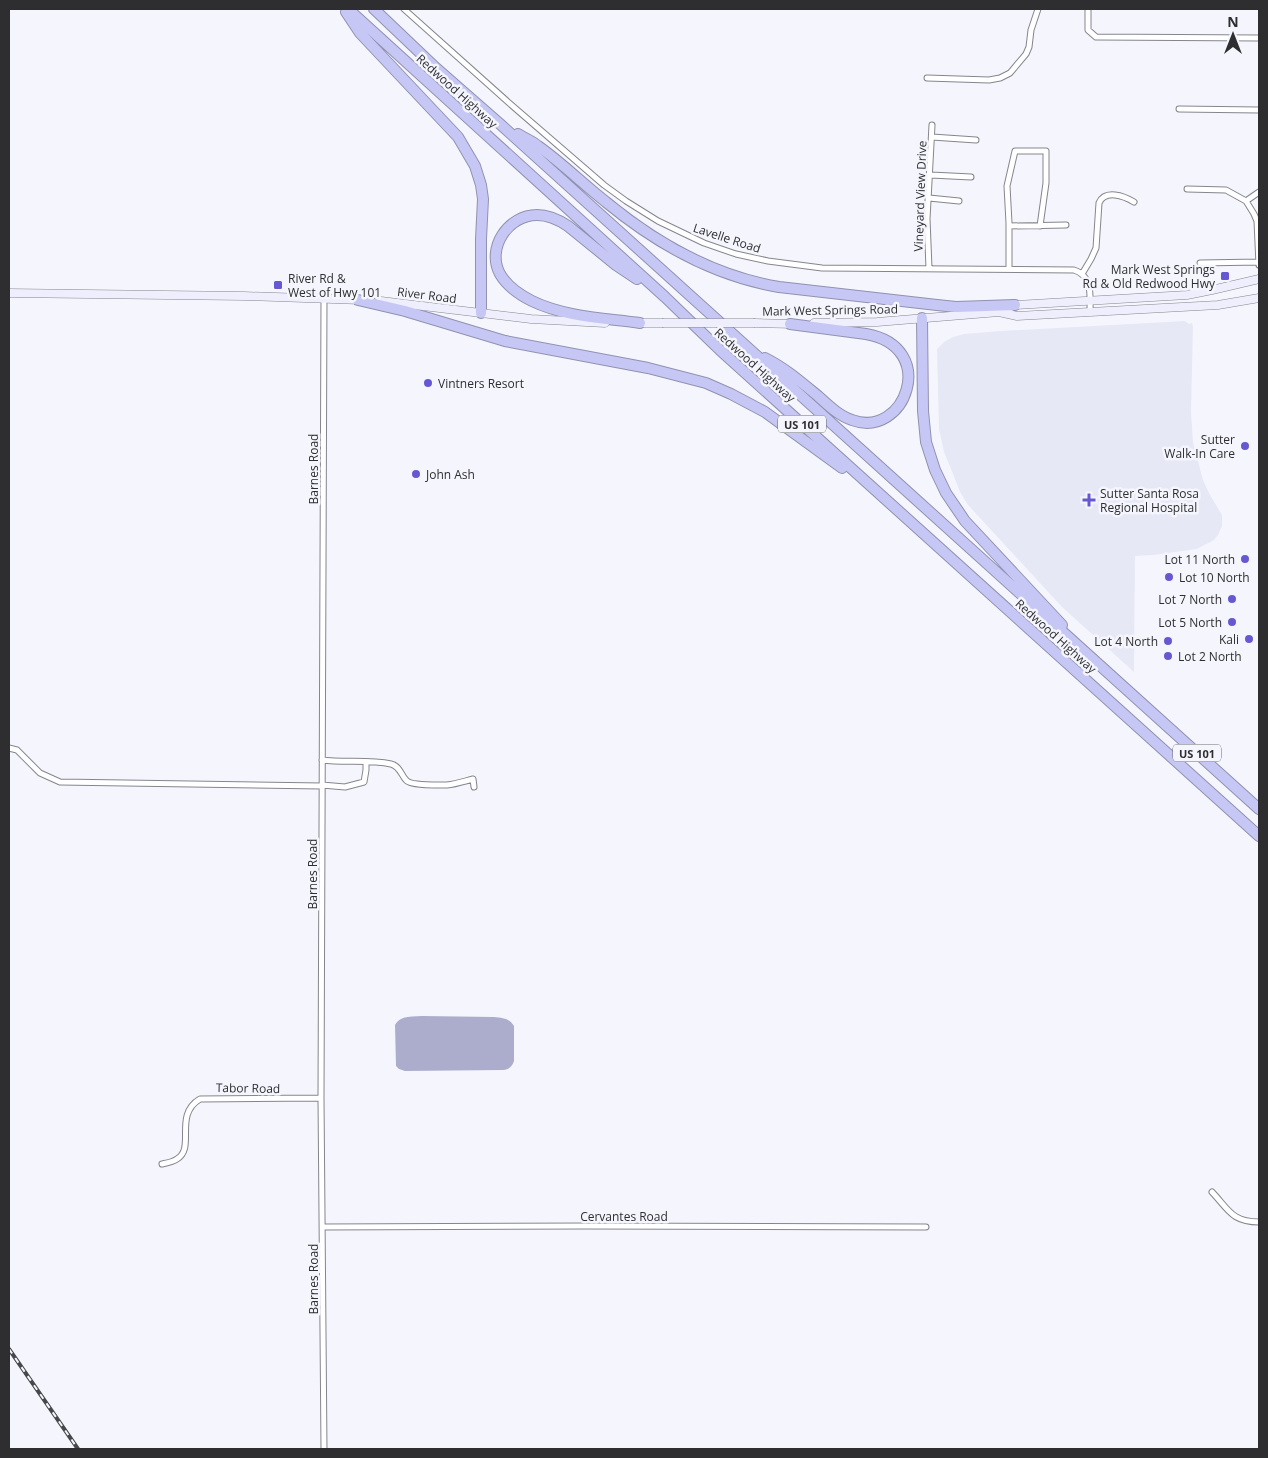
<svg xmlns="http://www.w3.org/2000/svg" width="1268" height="1458" viewBox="0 0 1268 1458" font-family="'Open Sans',sans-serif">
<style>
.built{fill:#e7e8f6}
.water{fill:#acadcc}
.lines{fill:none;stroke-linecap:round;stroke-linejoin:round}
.street-casing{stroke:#85868c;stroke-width:7}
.secondary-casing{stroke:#85868c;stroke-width:9}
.highway-casing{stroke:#9191b0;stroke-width:12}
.street{stroke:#fff;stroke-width:5}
.secondary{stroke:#eeeefc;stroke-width:8}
.highway{stroke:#c6c7f4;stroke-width:10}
.rail-casing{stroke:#47484b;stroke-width:4}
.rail{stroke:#f5f6fd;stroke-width:2;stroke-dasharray:5.5;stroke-linecap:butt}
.secondary-bridge-casing{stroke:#85868c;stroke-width:9;stroke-linecap:butt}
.secondary-bridge{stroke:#eeeefc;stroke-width:8}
.poi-dot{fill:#6658d1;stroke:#f5f6fd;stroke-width:2}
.labels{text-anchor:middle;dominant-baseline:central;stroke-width:5;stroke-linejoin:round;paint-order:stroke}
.shield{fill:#f5f6fd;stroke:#6a6a6e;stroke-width:1}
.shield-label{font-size:11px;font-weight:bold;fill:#2e2e31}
.street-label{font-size:12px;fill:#2e2e31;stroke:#f5f6fd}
.poi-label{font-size:12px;fill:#2e2e31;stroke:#f5f6fd;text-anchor:end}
</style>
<rect width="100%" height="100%" fill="#f5f6fd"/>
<path class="built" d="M 1185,321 L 1189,324 L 1192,323 L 1193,327 L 1191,412 L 1193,442 L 1203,480 L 1210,495 L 1222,515 L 1222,526 L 1218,535 L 1214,540 L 1197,549 L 1154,555 L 1135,556 L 1134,672 L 1062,607 L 968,505 L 960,492 L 953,474 L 944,452 L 939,429 L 937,349 L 944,342 L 953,337 L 964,334 L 1000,331 Z"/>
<path class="water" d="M 422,1016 L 494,1017 C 503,1018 509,1018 514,1026 L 514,1061 C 512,1067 509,1069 503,1070 L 405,1071 L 399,1069 L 396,1066 L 395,1025 C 401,1015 411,1017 422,1016 Z"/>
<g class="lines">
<defs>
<path id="street" d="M 404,9 L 508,102 L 604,185 L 626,201 L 658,221 L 704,243 L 736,254 L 768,261 L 822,268 L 1074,270 C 1093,276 1090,295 1090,312
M 1088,9 L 1088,30 L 1096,37 L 1259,38
M 927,78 L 989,80 L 1000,78 L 1010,73 L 1026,54 L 1029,47 L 1031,30 L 1038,9
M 1179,109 L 1259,110
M 932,137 L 976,140
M 931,175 L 971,177
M 1187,189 L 1226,190 L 1246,201 L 1254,214 L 1257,221 L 1259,265
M 929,198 L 959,201
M 1246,201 L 1259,192
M 1009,226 L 1066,225
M 1200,263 L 1259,262
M 929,268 L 927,219 L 932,125
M 1009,269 L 1009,223 L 1007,186 L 1015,151 L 1046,151 L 1046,183 L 1040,226
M 1082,274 L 1091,259 L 1096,248 L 1099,203 C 1105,189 1124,196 1134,202
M 324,299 L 321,1098 L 324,1449
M 9,748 L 17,750 L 40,773 L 60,782 L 322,786
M 322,760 C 345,763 369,759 391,764 C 400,766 401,775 406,780 C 410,786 439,785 447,785 C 456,784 465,781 473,779 L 474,787
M 322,785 L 345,787 L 364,782 L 366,770 L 366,762
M 162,1164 C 167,1163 173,1162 177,1159 C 196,1148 173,1115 200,1099 L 321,1098
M 1212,1192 C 1229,1210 1232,1222 1259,1222
M 322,1227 L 587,1226 L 926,1227"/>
<path id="secondary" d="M 9,293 L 244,296 L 362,300
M 381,301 L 531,319 L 605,323
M 999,312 L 1017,316 L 1218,305 L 1259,298
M 637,323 L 662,323
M 755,323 L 795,324
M 814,323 L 877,322 L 999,312 L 1015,305 L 1187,295 L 1212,290 L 1259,279"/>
<path id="highway" d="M 348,9 L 665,297 L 720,350 L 1259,836
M 374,9 L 436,68 L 500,124 L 1259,809
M 346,12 L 360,33 L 458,137 L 475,166 L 481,185 L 483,199 L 481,239 L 481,313
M 518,134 C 524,138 532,141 538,146 C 561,162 583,184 606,202 C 657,244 713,276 779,287 L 937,305 L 956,307 L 1015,305
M 637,279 L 616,265 L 568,226 C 559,220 549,215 537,215 C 508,215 486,248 500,274 C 507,286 520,295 532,301 C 565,317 604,318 640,323
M 358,300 L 405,311 L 505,341 L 648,368 L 706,383 L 731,394 L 765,412 L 842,468
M 922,318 L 923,411 L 926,442 L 935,470 L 946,493 L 965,521 L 1062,625
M 765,358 C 785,368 801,382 818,396 C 828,405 839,416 852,420 C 905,440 940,347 866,334 L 790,324"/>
</defs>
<use href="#street" class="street-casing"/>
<use href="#secondary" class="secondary-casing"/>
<use href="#highway" class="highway-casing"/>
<use href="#street" class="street"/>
<use href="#secondary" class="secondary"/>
<use href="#highway" class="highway"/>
<defs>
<path id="rail" d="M 9,1349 L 78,1449"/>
</defs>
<use href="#rail" class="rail-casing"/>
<use href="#rail" class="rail"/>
<defs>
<path id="secondary-bridge" d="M 662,323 L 755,323"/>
</defs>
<use href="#secondary-bridge" class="secondary-bridge-casing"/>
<use href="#secondary-bridge" class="secondary-bridge"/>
</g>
<g class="poi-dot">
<rect x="1220" y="271" width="10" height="10" rx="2.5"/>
<rect x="273" y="280" width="10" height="10" rx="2.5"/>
<circle cx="428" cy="383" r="5"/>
<circle cx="1245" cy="446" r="5"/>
<circle cx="416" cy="474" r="5"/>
<path d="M1086.5 492.5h5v5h5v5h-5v5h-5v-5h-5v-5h5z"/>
<circle cx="1245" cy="559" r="5"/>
<circle cx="1169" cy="577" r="5"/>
<circle cx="1232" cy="599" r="5"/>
<circle cx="1232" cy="622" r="5"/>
<circle cx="1249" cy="639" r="5"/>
<circle cx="1168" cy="641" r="5"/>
<circle cx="1168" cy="656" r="5"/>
</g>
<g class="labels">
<g class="shield">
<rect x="778" y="415.5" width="48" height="17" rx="4"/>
<rect x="1173" y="744.5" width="48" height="17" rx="4"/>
</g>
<g class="shield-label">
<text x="802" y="424">US 101</text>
<text x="1197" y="753">US 101</text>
</g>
<g class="street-label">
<text transform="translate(457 91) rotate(42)">Redwood Highway</text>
<text transform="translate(920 196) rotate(-88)">Vineyard View Drive</text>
<text transform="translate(727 238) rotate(18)">Lavelle Road</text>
<text transform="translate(427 295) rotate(7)">River Road</text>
<text transform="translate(830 310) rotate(-1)">Mark West Springs Road</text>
<text transform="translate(755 365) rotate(42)">Redwood Highway</text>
<text transform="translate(313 469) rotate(-90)">Barnes Road</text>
<text transform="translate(1056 636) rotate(42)">Redwood Highway</text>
<text transform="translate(312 874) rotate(-90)">Barnes Road</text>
<text transform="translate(248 1088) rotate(1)">Tabor Road</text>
<text x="624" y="1216">Cervantes Road</text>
<text transform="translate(313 1279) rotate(-90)">Barnes Road</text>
</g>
<g class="poi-label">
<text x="1215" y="269">Mark West Springs<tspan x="1215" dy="14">Rd &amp; Old Redwood Hwy</tspan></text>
<text x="288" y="278" text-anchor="start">River Rd &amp;<tspan x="288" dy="14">West of Hwy 101</tspan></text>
<text x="438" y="383" text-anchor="start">Vintners Resort</text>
<text x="1235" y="439">Sutter<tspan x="1235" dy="14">Walk-In Care</tspan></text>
<text x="426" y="474" text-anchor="start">John Ash</text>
<text x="1100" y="493" text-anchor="start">Sutter Santa Rosa<tspan x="1100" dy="14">Regional Hospital</tspan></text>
<text x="1235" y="559">Lot 11 North</text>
<text x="1179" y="577" text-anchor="start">Lot 10 North</text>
<text x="1222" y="599">Lot 7 North</text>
<text x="1222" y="622">Lot 5 North</text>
<text x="1239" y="639">Kali</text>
<text x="1158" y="641">Lot 4 North</text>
<text x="1178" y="656" text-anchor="start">Lot 2 North</text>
</g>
</g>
<rect width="1268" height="1458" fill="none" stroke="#2e2e31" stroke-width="20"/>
<g transform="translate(1233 35)" stroke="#f5f6fd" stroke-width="4" paint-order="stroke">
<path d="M0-4L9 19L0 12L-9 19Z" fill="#2e2e31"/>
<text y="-8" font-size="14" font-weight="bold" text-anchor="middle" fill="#2e2e31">N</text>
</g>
</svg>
